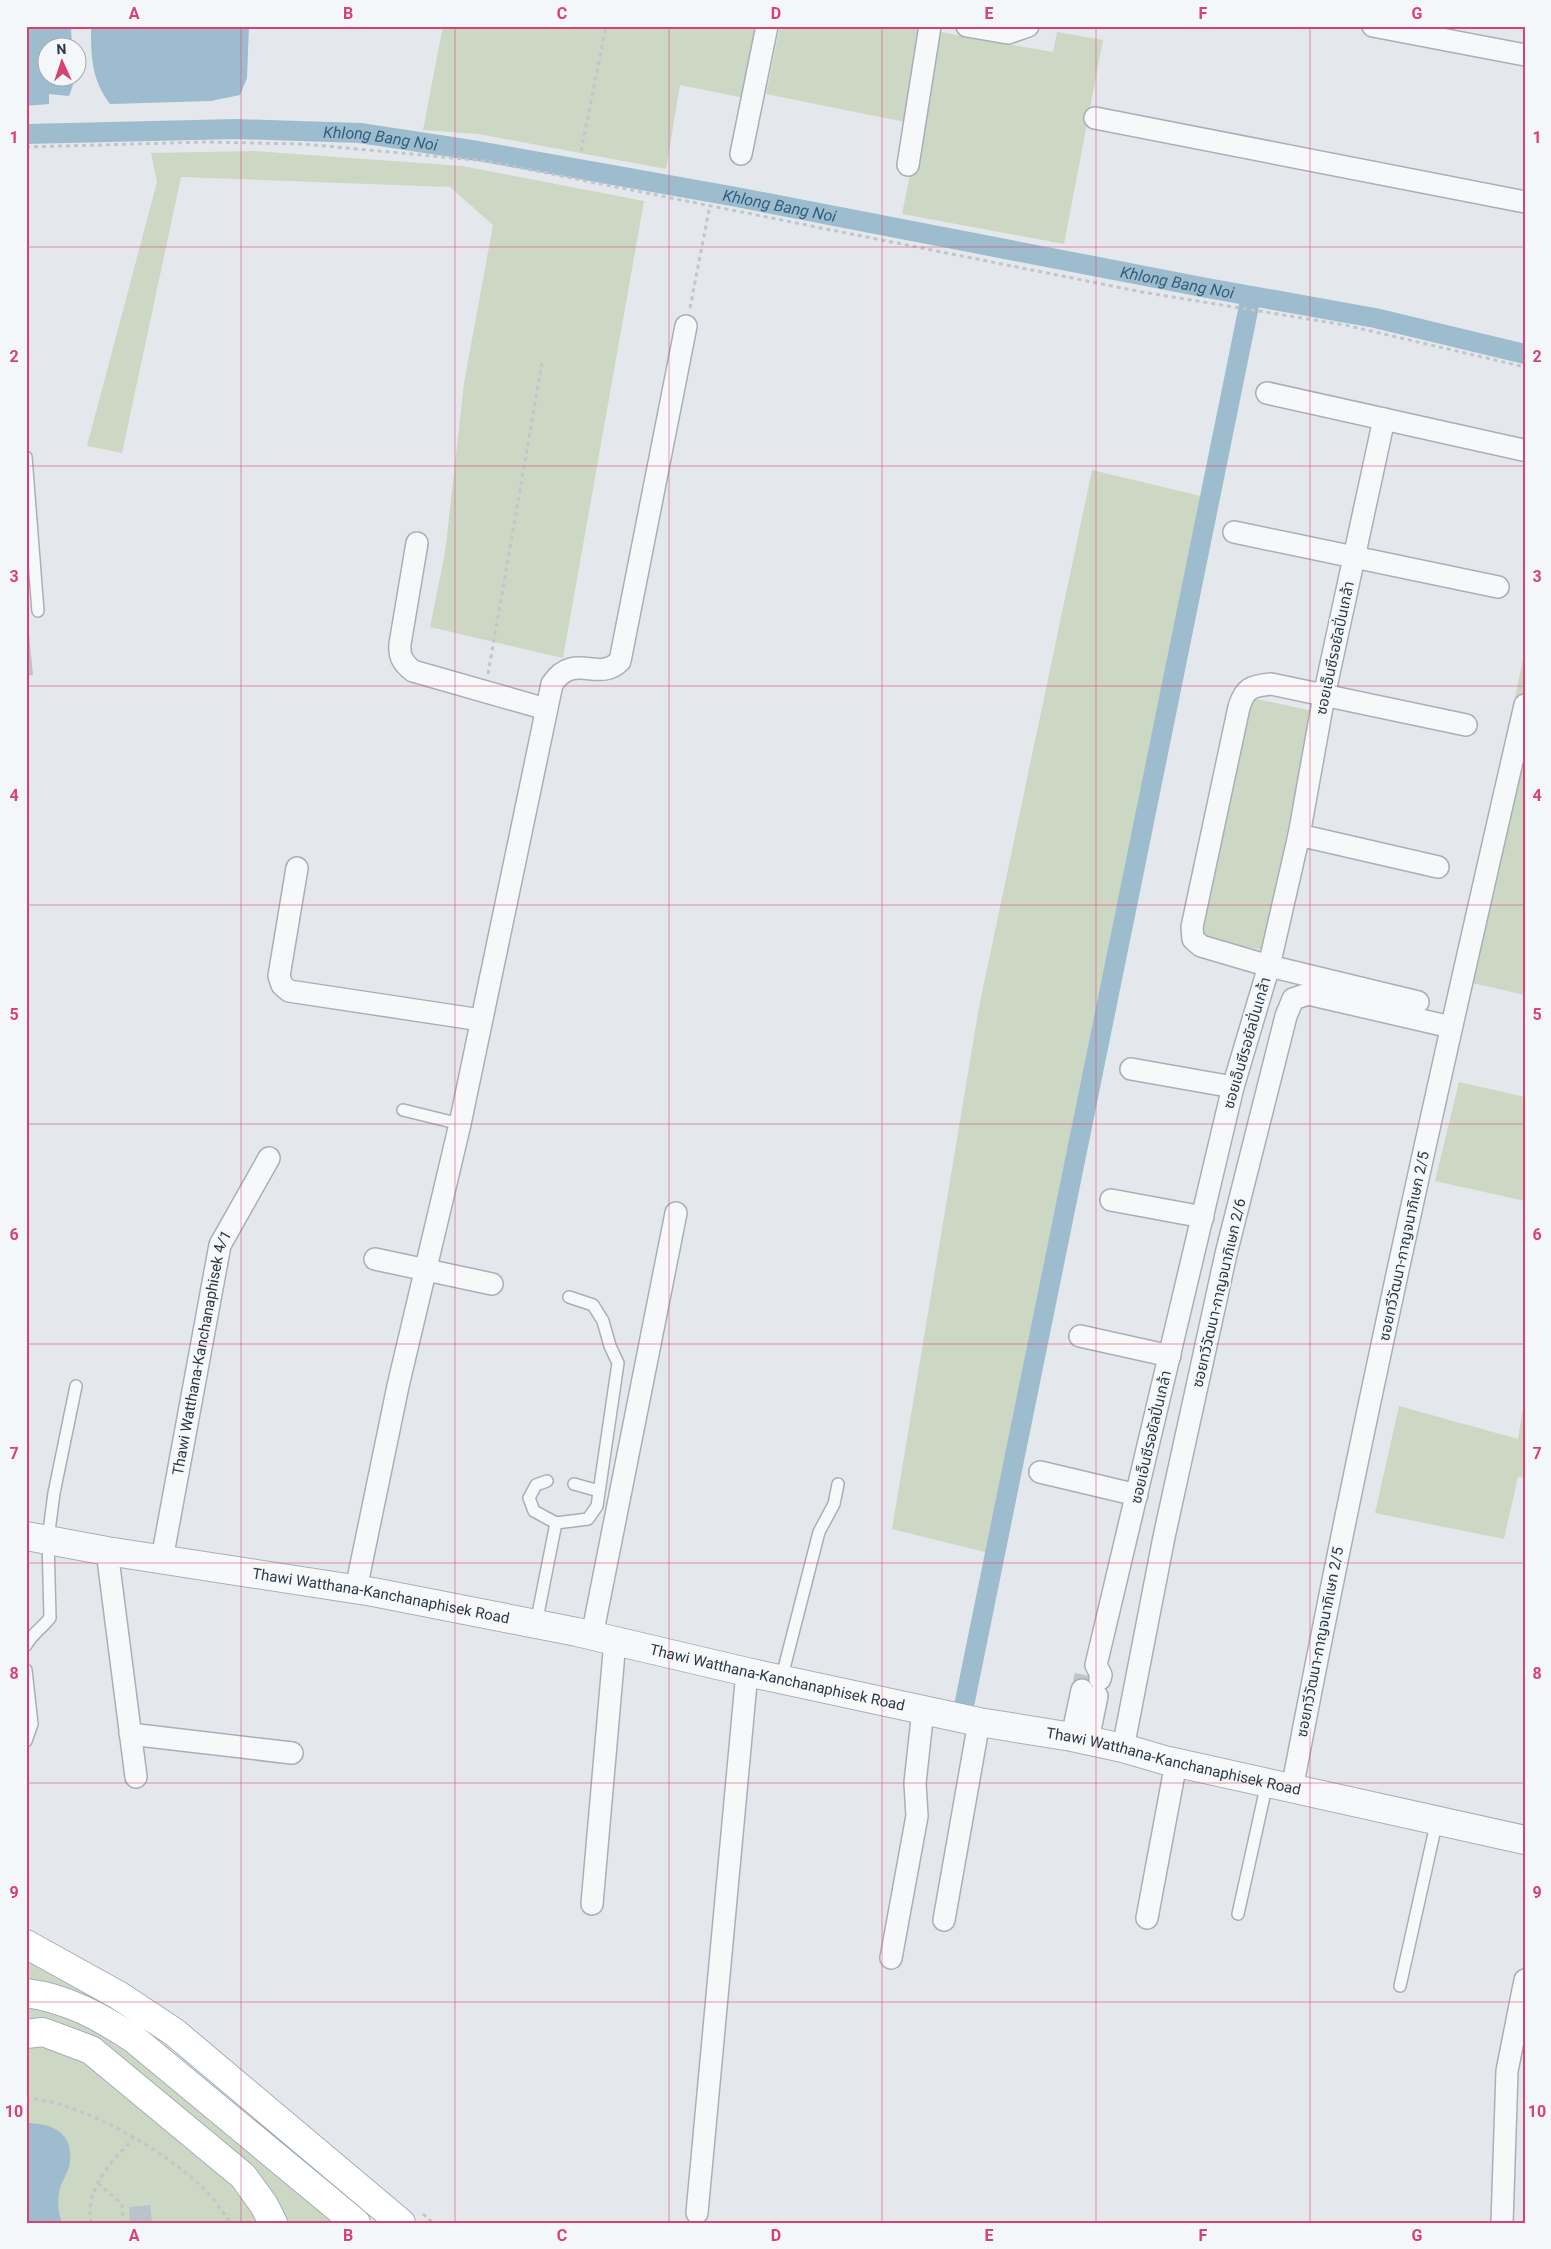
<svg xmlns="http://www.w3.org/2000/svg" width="1551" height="2249" viewBox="0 0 1551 2249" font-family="Roboto,'Noto Sans Thai',sans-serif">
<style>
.green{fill:#ccd7c4}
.water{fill:#9dbdce}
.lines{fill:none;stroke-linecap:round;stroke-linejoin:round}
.canal{stroke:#9dbdce;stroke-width:20}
.building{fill:#bac2cb}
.minor-tunnel{stroke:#bfc5cb;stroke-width:21;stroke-dasharray:21 11;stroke-linecap:butt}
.service-casing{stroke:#a8b0b7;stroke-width:14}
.minor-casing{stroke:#a8b0b7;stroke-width:24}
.tertiary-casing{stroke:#a8b0b7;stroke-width:30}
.primary-casing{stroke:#a2afb9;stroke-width:30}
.path{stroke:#c2c6cb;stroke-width:3;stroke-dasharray:4 4;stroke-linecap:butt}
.service{stroke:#f7f8fa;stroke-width:11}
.minor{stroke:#f7f8fa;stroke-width:21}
.tertiary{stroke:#f7f8fa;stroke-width:28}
.primary{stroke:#fff;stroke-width:28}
.grid{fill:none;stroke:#d74271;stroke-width:1;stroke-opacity:0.55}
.labels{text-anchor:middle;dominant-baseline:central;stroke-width:4.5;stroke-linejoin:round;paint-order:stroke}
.street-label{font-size:15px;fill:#2a3946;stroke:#f4f7f9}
.water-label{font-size:16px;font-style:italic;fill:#315f7d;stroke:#f4f7f9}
.neatline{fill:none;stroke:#d74271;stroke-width:2}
.grid-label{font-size:16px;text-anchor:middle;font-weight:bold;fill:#d74271}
</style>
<rect width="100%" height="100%" fill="#e4e8ec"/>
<path class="green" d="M 443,26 L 759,26 L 744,98 L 680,85 L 666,169 L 478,134 L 423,130 Z
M 780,26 L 906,26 L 1053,52 L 1057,32 L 1103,40 L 1064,244 L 902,214 L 920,125 L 766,94 Z
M 254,151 L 462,166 L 644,201 L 563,658 L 430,627 L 445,553 L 464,383 L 493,225 L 450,187 L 181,177 L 122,453 L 87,446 L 157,182 L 151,153 Z
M 1092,470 L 1213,499 L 1001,1556 L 892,1529 L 979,1007 Z
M 1525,650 L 1525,995 L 1455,979 Z
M 1252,698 L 1313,711 L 1262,950 L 1201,937 Z
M 1459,1082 L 1525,1097 L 1525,1201 L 1435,1181 Z
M 1525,1395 L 1525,1478 L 1518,1477 L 1504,1539 L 1375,1513 L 1399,1406 L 1518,1439 Z
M 26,1958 L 112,2007 L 139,2054 L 341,2223 L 26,2223 Z"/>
<path class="water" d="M 26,26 L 71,26 L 72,47 L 48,48 L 48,78 L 72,78 L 73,85 L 69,96 L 49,94 L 49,104 L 26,106 Z
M 91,26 L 249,26 L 247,78 L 240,95 L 211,101 L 110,104 C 91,79 91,56 91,26 Z
M 26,2123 C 55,2123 76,2135 69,2167 C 67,2174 62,2181 60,2188 C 57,2200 58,2212 62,2223 L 26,2223 Z"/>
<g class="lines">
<g class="canal">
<path id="s1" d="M 26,134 L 236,129 L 360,133 L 478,151 L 731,196 L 1207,288 L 1375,318 L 1525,354"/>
<path d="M 965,1701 L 1251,296"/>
</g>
</g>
<path class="building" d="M 26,603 L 33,675 L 26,676 Z
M 150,2205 L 152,2223 L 130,2223 L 129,2207 Z"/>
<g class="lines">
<path class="minor-tunnel" d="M 1082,1690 L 1085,1675"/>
<defs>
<path id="service" d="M 26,457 L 38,611
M 403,1110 L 460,1124
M 547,1481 L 536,1485 L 529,1498 L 534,1511 L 556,1523 L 588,1519 L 597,1506 L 618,1363 L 610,1346 L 603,1321 L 593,1305 L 569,1297
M 574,1484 L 599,1491
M 536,1624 L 556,1523
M 26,1645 C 34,1632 41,1629 50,1618 L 48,1539 L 54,1493 L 76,1386
M 26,1670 L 32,1724 L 26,1741
M 781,1680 L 819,1532 L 834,1504 L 838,1484
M 1238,1914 L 1267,1783
M 1400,1986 L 1437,1820"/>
<g id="minor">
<path d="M 967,26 L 1008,33 L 1028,26"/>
<path d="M 1373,26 L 1525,55"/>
<path d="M 1095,118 L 1525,202"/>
<path d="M 741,154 L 767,26"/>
<path d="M 908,165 L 930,26"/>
<path d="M 1267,393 L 1523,450"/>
<path d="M 1234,532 L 1498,587"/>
<path d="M 417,543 L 400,644 C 399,657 403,663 413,671 L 546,709"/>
<path d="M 1299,835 L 1438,867"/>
<path d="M 297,868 L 279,976 L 282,985 L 289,991 L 481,1020"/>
<path d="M 1418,1002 L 1269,966 L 1201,946 L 1193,939 L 1192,927 L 1239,707 C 1245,688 1251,686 1271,684 L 1466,725"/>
<path d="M 1131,1069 L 1233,1087"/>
<path d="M 1111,1200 L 1203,1217"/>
<path d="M 375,1259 L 492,1284"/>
<path d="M 1080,1336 L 1170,1356"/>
<path d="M 1040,1472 L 1137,1495"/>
<path d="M 107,1551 L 136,1777"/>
<path id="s2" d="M 162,1559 L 220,1245 L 269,1158"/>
<path d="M 356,1589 L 398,1386 L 460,1124 L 552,684 C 574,651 598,683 620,661 L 686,326"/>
<path d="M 592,1636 L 676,1213"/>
<path d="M 1100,1679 L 1101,1675 L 1096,1665 L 1233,1087 L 1269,966 L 1299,835 L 1324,696 L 1384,419"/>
<path d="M 130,1734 L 292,1753"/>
<path d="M 1072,1737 L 1082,1690"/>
<path d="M 1088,1740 L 1097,1696"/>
<path d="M 1123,1748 L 1164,1537 L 1226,1254 L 1286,1016 L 1293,999 L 1308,994 L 1451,1027"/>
<path d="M 1292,1789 C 1361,1426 1442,1065 1525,705"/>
<path d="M 592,1904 L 615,1641"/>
<path d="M 1147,1918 L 1176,1763"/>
<path d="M 944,1920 L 979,1722"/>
<path d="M 891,1958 L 917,1816 L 915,1783 L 923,1710"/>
<path d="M 697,2213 L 747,1672"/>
<path d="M 1502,2223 L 1507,2071 L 1525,1980"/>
</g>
<g id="tertiary">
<path id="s3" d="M 26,1536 L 107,1551 L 373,1592 L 577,1632 L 747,1672 L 979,1722 L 1072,1737 L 1123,1748 L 1164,1760 L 1525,1840"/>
</g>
<path id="primary" d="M 26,1944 L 118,1995 L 174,2032 L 401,2223
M 26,1993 C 66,1998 101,2017 134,2039 L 356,2223
M 26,2034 L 43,2032 L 91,2050 L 243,2176 L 264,2205 L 273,2223"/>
</defs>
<use href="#service" class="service-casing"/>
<use href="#minor" class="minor-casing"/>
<use href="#tertiary" class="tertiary-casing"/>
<use href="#primary" class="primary-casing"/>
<path class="path" d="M 26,147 L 205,142 L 304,144 L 486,161 L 1142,292 L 1345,325 L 1525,367
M 581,151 L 606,26
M 690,308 L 710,205
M 488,674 L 542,363
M 26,2098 C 82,2102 162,2149 202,2187 C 213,2197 222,2211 231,2223
M 98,2183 L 122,2204 L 123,2223
M 423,2214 L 433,2223
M 91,2223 C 85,2188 111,2162 133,2139"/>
<use href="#service" class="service"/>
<use href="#minor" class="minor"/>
<use href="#tertiary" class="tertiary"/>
<use href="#primary" class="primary"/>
</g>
<path class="grid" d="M 241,26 L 241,2223M 455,26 L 455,2223M 669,26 L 669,2223M 882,26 L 882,2223M 1096,26 L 1096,2223M 1310,26 L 1310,2223M 26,247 L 1525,247M 26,466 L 1525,466M 26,686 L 1525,686M 26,905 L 1525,905M 26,1124 L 1525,1124M 26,1344 L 1525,1344M 26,1563 L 1525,1563M 26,1783 L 1525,1783M 26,2002 L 1525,2002"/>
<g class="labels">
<g class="street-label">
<text transform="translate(1335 648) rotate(-78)">ซอยเอ็นซีรอยัลปิ่นเกล้า</text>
<text transform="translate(1247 1043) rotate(-74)">ซอยเอ็นซีรอยัลปิ่นเกล้า</text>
<text transform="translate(1404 1246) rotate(-78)">ซอยทวีวัฒนา-กาญจนาภิเษก 2/5</text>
<text transform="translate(1219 1293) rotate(-77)">ซอยทวีวัฒนา-กาญจนาภิเษก 2/6</text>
<text stroke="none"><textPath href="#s2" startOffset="210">Thawi Watthana-Kanchanaphisek 4/1</textPath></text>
<text transform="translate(1151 1437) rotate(-77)">ซอยเอ็นซีรอยัลปิ่นเกล้า</text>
<text stroke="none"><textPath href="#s3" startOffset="360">Thawi Watthana-Kanchanaphisek Road</textPath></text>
<text transform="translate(1320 1642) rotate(-79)">ซอยทวีวัฒนา-กาญจนาภิเษก 2/5</text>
<text stroke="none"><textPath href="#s3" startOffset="765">Thawi Watthana-Kanchanaphisek Road</textPath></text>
<text stroke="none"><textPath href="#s3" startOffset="1170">Thawi Watthana-Kanchanaphisek Road</textPath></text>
</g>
<g class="water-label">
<text stroke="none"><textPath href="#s1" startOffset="355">Khlong Bang Noi</textPath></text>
<text stroke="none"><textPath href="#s1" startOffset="760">Khlong Bang Noi</textPath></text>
<text stroke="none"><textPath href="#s1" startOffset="1165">Khlong Bang Noi</textPath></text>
</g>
</g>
<rect width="1551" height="2249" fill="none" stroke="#f4f7f9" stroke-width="55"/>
<g transform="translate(62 62) rotate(357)"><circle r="24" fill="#f4f7f9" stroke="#a3abb1"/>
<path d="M0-4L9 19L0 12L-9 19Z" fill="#d74271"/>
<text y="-8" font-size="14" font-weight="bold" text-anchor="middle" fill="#2a3946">N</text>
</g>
<rect x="28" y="28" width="1496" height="2194" class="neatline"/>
<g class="grid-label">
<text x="134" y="19">A</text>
<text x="348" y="19">B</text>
<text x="562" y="19">C</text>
<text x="776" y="19">D</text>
<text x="989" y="19">E</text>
<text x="1203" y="19">F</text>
<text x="1417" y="19">G</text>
<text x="14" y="143">1</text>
<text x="1537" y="143">1</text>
<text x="14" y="362">2</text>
<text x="1537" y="362">2</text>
<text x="14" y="582">3</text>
<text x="1537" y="582">3</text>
<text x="14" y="801">4</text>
<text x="1537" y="801">4</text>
<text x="14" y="1020">5</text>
<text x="1537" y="1020">5</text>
<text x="14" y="1240">6</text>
<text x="1537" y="1240">6</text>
<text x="14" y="1459">7</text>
<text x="1537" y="1459">7</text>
<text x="14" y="1679">8</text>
<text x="1537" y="1679">8</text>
<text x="14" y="1898">9</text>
<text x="1537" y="1898">9</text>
<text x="14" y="2117">10</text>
<text x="1537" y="2117">10</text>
<text x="134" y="2241">A</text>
<text x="348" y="2241">B</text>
<text x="562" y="2241">C</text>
<text x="776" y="2241">D</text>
<text x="989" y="2241">E</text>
<text x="1203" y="2241">F</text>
<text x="1417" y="2241">G</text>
</g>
</svg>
